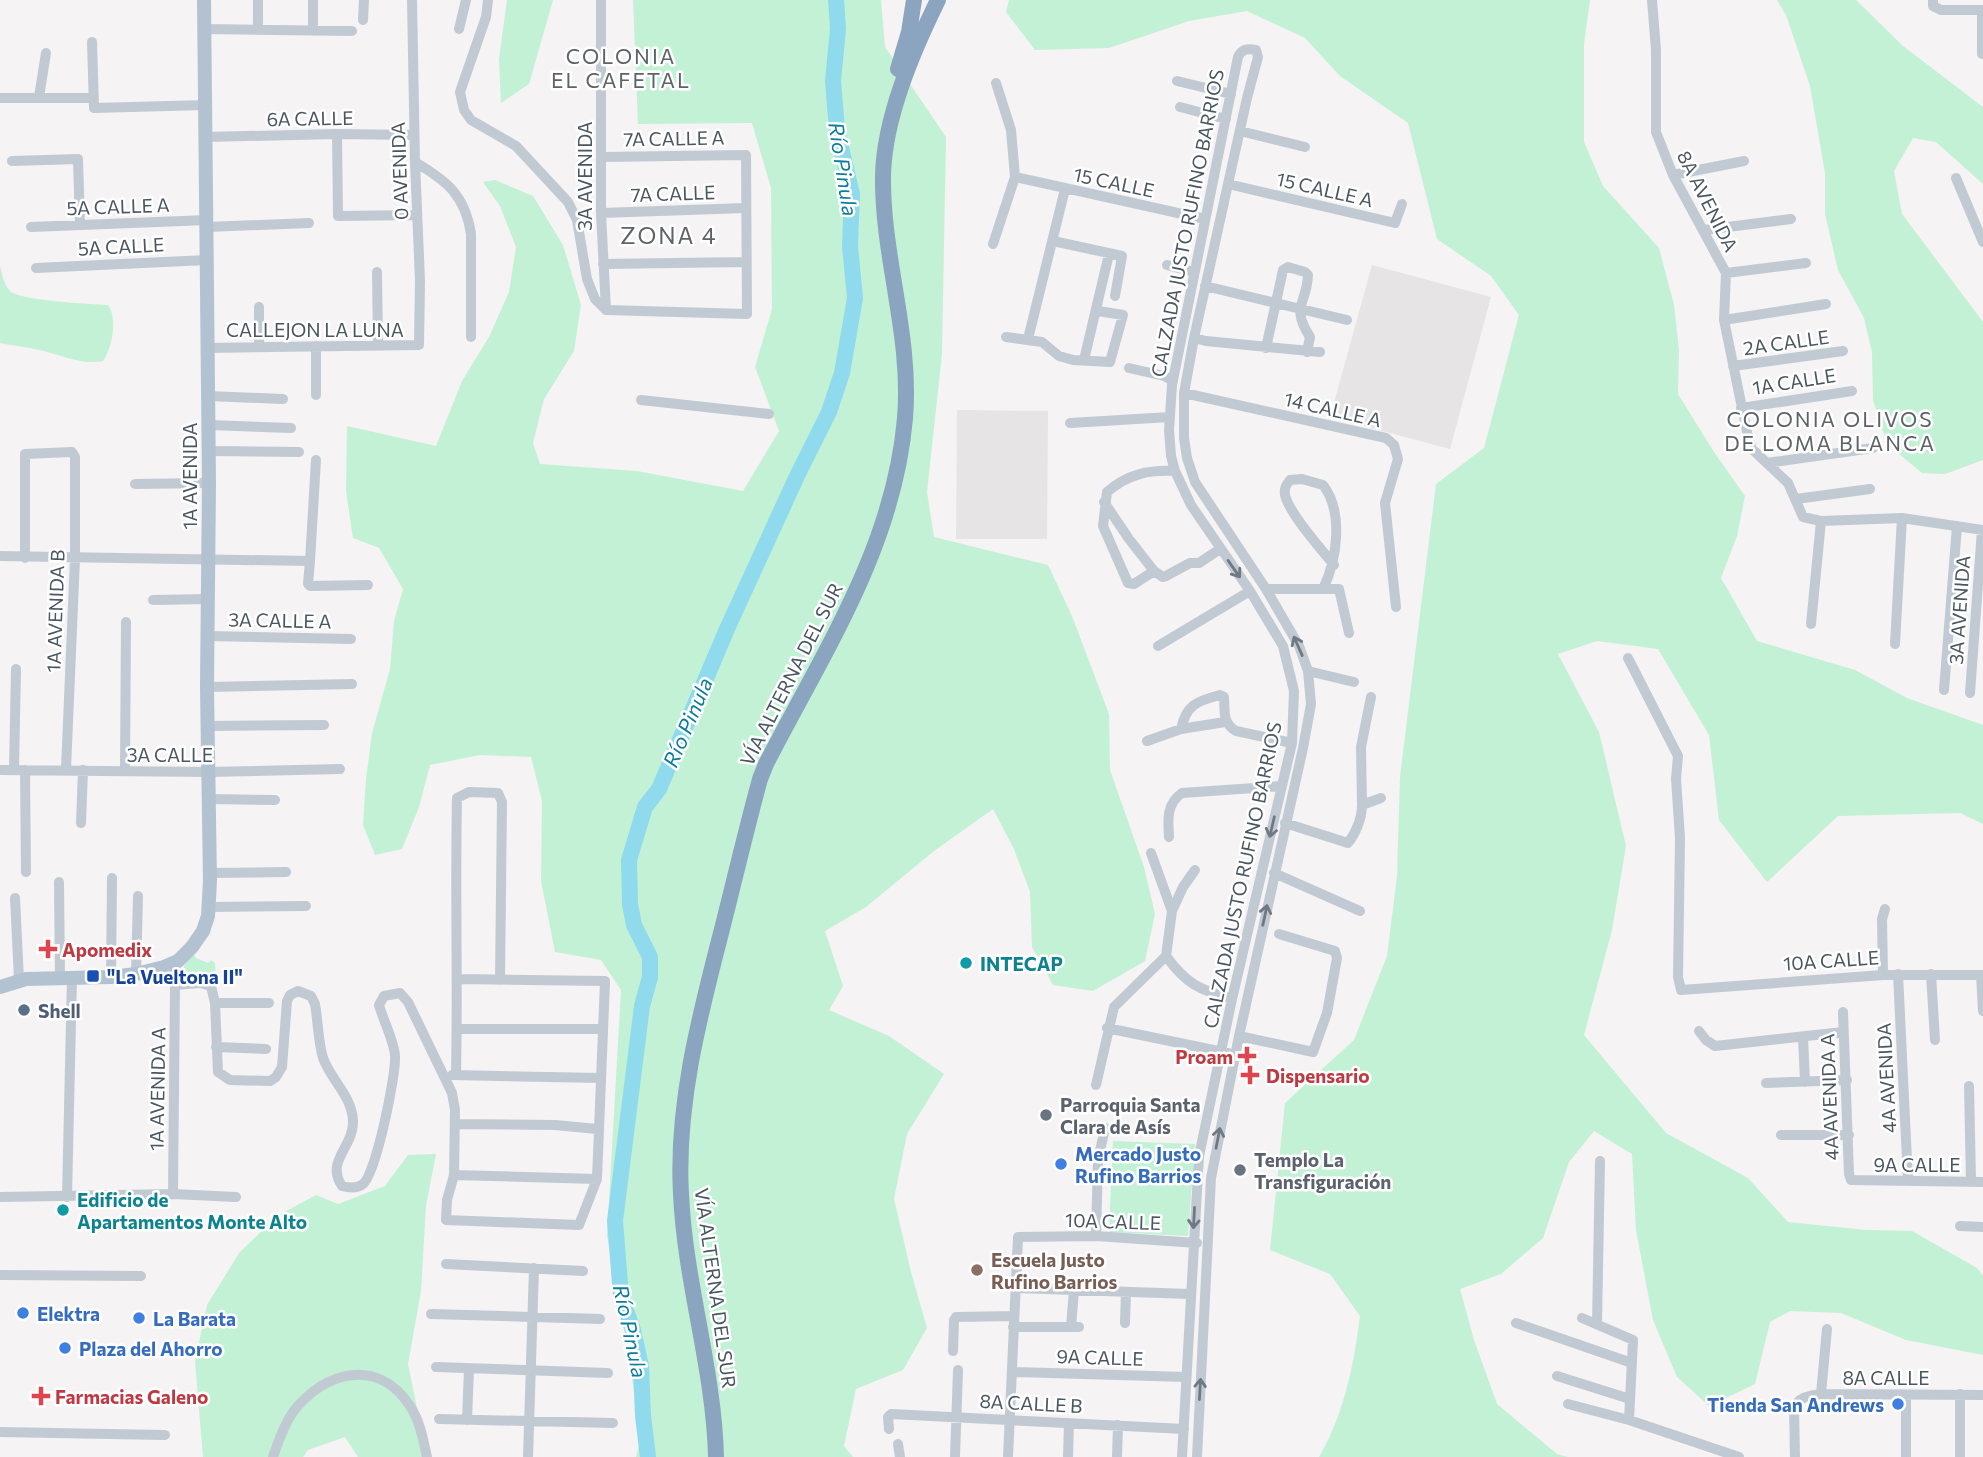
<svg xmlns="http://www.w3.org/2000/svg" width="1983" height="1457" viewBox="0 0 1983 1457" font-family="Commissioner,sans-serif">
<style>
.education{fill:#e6e4e5}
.green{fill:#c3f1d5}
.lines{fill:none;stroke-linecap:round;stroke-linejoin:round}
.river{stroke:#90daee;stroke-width:16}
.minor{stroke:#c1cad2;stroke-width:10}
.major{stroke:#b3c2d1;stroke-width:14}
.highway{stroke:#8ba5c1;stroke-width:16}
.oneway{stroke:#6e7983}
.health-dot{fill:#e0444e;stroke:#fff;stroke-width:2.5}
.culture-dot{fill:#0f9aa8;stroke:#fff;stroke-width:2.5}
.transit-dot{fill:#1a4fb4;stroke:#fff;stroke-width:2.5}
.service-dot{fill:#5c6f8a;stroke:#fff;stroke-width:2.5}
.worship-dot{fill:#6b7280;stroke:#fff;stroke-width:2.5}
.shop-dot{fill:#3f7fe0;stroke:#fff;stroke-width:2.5}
.education-dot{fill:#8d6e63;stroke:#fff;stroke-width:2.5}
.labels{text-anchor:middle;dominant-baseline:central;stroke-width:5;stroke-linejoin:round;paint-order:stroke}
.street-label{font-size:19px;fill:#4a5661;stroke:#fff}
.health-label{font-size:19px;font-weight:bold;fill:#be3a42;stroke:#fff;text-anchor:start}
.culture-label{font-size:19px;font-weight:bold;fill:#0d838f;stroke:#fff;text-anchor:start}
.transit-label{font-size:19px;font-weight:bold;fill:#164399;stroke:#fff;text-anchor:start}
.service-label{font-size:19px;font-weight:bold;fill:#4e5e75;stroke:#fff;text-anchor:start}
.worship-label{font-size:19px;font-weight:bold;fill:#5b616d;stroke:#fff;text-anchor:start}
.shop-label{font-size:19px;font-weight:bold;fill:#366cbe;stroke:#fff;text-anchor:start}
.education-label{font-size:19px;font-weight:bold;fill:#785e54;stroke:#fff;text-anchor:start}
.neighbourhood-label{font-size:21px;letter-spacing:2px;fill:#5f6368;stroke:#fff}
.water-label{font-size:21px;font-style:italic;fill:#0c7c9b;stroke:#fff}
.quarter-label{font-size:23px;letter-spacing:2px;fill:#5f6368;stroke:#fff}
</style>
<rect width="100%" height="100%" fill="#f5f3f3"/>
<path class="education" d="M 1372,265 L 1491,297 L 1450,449 L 1330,417 Z
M 957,410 L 1048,411 L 1047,539 L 956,539 Z"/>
<path class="green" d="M 507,0 L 553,0 L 529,84 L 501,103 L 499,59 Z
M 633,0 L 881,0 L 885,47 L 946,137 L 942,354 L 927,492 L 934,537 L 1048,565 L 1072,616 L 1109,714 L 1110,770 L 1144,867 L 1155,914 L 1145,961 L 1093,991 L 1053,985 L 1032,947 L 1030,892 L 1014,849 L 993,809 L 934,851 L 866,907 L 825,931 L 843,986 L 829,1010 L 889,1036 L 944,1074 L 907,1134 L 894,1199 L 911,1272 L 927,1328 L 903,1370 L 856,1389 L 844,1446 L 853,1457 L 636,1457 L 640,1441 L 630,1362 L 607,1236 L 621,990 L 601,960 L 555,952 L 541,881 L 542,801 L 531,757 L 480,755 L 430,765 L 419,807 L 402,849 L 375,855 L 363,825 L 366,779 L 372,733 L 390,669 L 394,621 L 403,589 L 379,548 L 353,538 L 346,491 L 347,426 L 436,446 L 462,381 L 489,337 L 509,292 L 516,247 L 500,206 L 483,182 L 495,180 L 533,196 L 563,245 L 581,305 L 574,351 L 544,399 L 533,443 L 540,464 L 637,471 L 743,491 L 779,431 L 755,367 L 772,309 L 771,188 L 752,123 L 638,124 Z
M 1009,0 L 1590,0 L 1584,44 L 1584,142 L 1603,186 L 1659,248 L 1674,305 L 1679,351 L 1678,394 L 1714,452 L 1745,496 L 1737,536 L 1721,578 L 1757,641 L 1855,670 L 1907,698 L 1983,725 L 1983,824 L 1960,813 L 1838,816 L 1767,882 L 1719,820 L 1709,735 L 1658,649 L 1597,641 L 1558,654 L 1599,732 L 1626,846 L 1612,930 L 1584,1035 L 1666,1133 L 1748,1178 L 1788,1222 L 1866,1230 L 1912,1231 L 1977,1268 L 1983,1276 L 1983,1355 L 1906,1340 L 1841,1313 L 1790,1311 L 1770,1322 L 1755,1384 L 1709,1406 L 1677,1377 L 1653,1320 L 1636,1230 L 1632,1154 L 1594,1131 L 1569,1162 L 1543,1238 L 1501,1274 L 1460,1289 L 1474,1340 L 1497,1404 L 1557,1454 L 1568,1457 L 1319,1457 C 1344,1415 1354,1364 1360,1316 L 1330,1274 L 1270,1250 L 1285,1103 L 1354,1040 L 1387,956 L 1397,876 L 1400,777 L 1436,484 L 1484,448 L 1519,315 L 1491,276 L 1437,239 L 1408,123 L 1340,76 L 1305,38 L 1247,11 L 1189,21 L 1109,48 L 1035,50 L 1006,12 Z
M 1777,0 L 1856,0 L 1903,46 L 1983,107 L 1983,184 L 1936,142 L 1913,138 L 1894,171 L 1902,214 L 1983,322 L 1983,460 L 1945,474 L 1922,473 L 1887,444 L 1873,400 L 1872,352 L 1864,318 L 1838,270 L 1825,214 L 1825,173 L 1810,86 L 1786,15 Z
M 0,266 C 2,274 4,285 10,291 C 21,301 91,304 108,305 C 118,319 112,348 103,361 C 81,365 64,356 44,351 C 29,347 14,346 0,343 Z
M 193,954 L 196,958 L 208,963 L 211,960 L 215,963 L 216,978 L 187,980 L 183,976 L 184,966 Z
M 1113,1141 L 1195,1144 L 1188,1236 L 1109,1232 Z
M 436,1154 L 426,1206 L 421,1291 L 408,1364 L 427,1457 L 358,1457 L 345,1437 L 308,1450 L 303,1457 L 203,1457 L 195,1361 L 207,1305 L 239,1253 L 277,1216 L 316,1195 L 338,1204 L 385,1186 L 408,1155 Z"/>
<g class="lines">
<path class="river" d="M 648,1457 L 643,1416 L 641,1366 L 633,1330 L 621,1296 L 615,1221 L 642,1006 L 650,977 L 650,957 L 634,925 L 630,904 L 629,860 L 645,807 L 659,789 L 727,629 L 797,476 L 829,412 L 842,373 L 855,298 L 850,246 L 852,194 L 837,130 L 833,81 L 838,29 L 836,0"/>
<path class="minor" d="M 258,0 L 258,23
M 488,0 L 486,17 L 460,92 L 464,110 L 471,120 L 516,146 L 568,202 L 577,220 L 587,279 L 595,299 L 606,310
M 601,0 L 601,213 L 606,310
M 1652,0 L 1656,50 L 1656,132 L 1673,175 L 1726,273 L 1724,320 L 1748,437 L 1752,449 L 1788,483 L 1803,517 L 1821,521 L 1902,518 L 1983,530
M 1933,0 L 1933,6 L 1941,10 L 1983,10
M 1982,10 L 1982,54
M 363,20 L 364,0
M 313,25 L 313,0
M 205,29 L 352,31
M 459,29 L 466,0
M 92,42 L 94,108 L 206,105
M 1177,81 L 1231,94
M 39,97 L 46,53
M 0,98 L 92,98
M 1180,107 L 1226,119
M 1240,131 L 1305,147
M 337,134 L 338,216 L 417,215
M 206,137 L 337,134 L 414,135
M 602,157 L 746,155 L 747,314 L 606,310
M 12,161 L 78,159 L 80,225
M 415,162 C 447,181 465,195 471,234 L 471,337
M 1673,175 L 1744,161
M 1015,177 L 1205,219
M 1956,178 L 1983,242
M 1228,184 L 1395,223 L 1402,204
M 601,213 L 746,208
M 31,227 L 207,220
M 207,227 L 309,223
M 1704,230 L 1791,219
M 1053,241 L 1122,256 L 1115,296
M 993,244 L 1015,177 L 1011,130 L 996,83
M 603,264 L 745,262
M 1167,265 L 1194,272
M 36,268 L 207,260
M 377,272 L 378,346
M 1726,273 L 1806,263
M 1205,286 L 1347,320
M 1724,320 L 1826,304
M 1006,337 L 1042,342 L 1059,356 L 1073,360 L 1110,362 L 1123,315 L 1098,311
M 1194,338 L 1206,341 L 1320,352
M 1028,339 L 1065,189
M 316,346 L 316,395
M 259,347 L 259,307
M 207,348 L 419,345 L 420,281 L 415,162 L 412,0
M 1266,348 L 1283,270 L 1288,267 L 1305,272 L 1308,275 C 1307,304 1290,306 1310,337 L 1307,352
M 1084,360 L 1109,254
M 1733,366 L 1843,351
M 1129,368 L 1164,376 L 1173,381
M 1184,393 L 1386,438 L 1394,445 L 1398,459 L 1385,503 L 1396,607
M 208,396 L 283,399
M 641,400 L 769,414
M 1741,408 L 1852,391
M 1070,423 L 1170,417
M 209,425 L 291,428
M 209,451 L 299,452
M 1767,463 L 1873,448
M 1175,471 C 1148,470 1128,474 1107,492 L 1103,526 L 1128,583 L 1134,584 L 1154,571 L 1163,577 L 1166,576 L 1190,563 L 1199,563 L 1220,549
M 135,484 L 209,483
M 1796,499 L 1870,489
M 1104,502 L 1129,539 L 1154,571
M 0,556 L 310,561 L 308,584 L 310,586 L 368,585
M 25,558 L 25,454 L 72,452 L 75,457 L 75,558 L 66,769
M 310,561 L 316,460
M 1266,589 L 1339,589 L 1349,633
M 1323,589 C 1337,560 1344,512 1323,485 L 1302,479 L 1290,480 C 1286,485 1284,488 1285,495 C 1289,513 1321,549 1334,565
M 153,600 L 208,599
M 1811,624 L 1821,521
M 208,636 L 351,639
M 1895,644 L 1902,518
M 1158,646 L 1250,591
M 1628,658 L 1678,756 L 1676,779 L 1680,838 L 1678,977 L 1681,990 L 1883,975 L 1983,975
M 1308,671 L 1354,682
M 207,687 L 352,684
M 1944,690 L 1957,526
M 1970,693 L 1982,530
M 208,726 L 324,725
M 1181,729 C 1186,705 1197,701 1220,695 L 1224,697 C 1225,711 1222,723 1236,731 L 1292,743
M 1147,741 L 1181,729 L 1225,722
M 0,770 L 208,772 L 340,769
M 14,770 L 16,669
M 25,770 L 26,872
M 125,771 L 126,622
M 209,799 L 275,800
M 1362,805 L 1361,747 L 1371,697
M 81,823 L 83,770
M 1285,823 L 1348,843 C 1356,833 1362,818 1362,805 L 1381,798
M 1169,837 C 1168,820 1166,804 1182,793 L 1282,786
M 1151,853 L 1172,911
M 209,873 L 286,872
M 1274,873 L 1360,911
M 59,882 L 60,977
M 15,898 L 19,980
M 209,907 L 306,906
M 1166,956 C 1186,984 1200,990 1232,999
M 136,974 L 138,896
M 1898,974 L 1908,1181
M 1931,974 L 1935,1040
M 1883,975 L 1882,919 L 1885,909
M 1981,975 L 1983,1011
M 111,977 L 112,878
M 175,985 L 200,983 L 211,986 L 215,1003 L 218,1072 L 230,1080 L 270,1081 L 276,1077 L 282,1067 L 287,1001 L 290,995 L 298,991 L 311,996 L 315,1004 C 318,1021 318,1041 323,1058 C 331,1080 352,1096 353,1121 C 354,1147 325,1161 342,1186 C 349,1188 357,1189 363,1184 C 376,1174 396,1075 395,1057 C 395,1043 383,1020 379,1005 L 384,996 L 400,993 L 408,1002 L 452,1093 L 455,1110 L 454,1175 L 447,1200 L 446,1220 L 579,1225 L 597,1179 L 605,981 L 459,979
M 215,1003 L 269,1003
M 1843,1012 L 1849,1174 L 1851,1180 L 1983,1182
M 1107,1028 L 1228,1053
M 457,1029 L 603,1029
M 1699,1031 L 1706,1040 L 1715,1046 L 1843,1032
M 1239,1036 L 1313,1052 L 1327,1013 L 1337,958 L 1335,951 L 1279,934
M 1803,1037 L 1805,1082
M 216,1047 L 266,1049
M 456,1074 C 458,982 455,890 457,798 L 469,792 L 498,793 L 502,802 L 500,980
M 452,1075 L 601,1078
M 1766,1083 L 1847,1080
M 1096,1085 L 1114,1007 L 1166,956 L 1172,911 L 1183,887 L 1195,870
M 1969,1086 L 1971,1181
M 456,1124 L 555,1125 L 597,1129
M 1781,1135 L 1849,1135
M 454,1175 L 597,1179
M 173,1194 L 175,985
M 0,1197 L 173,1194 L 236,1197
M 67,1197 L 72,977
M 1960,1226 L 1983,1227
M 1096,1236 L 1098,1160 L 1105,1128
M 446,1264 L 583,1271
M 0,1275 L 141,1276
M 1015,1288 L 1190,1294
M 431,1314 L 600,1319
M 1582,1318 L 1633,1340 L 1629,1420
M 1125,1323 L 1126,1292
M 1516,1323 L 1632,1363
M 1597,1324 L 1600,1161
M 1013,1327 L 1079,1327
M 1071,1327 L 1074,1290
M 953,1351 L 954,1320 L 956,1317 L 1014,1316
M 436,1367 L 608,1373
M 1012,1372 L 1186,1377
M 1557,1376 L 1630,1399
M 1821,1394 L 1827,1329
M 1568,1404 L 1629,1420 L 1739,1457
M 439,1419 L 613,1423
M 467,1420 L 469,1369
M 889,1429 L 888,1417 L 891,1414 L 1184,1429
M 0,1432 L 165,1435
M 898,1444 L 900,1457
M 273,1457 C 278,1442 284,1425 293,1412 C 324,1371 378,1357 410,1406 C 420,1421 423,1439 427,1457
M 528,1457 L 534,1268
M 955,1457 L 958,1370
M 1008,1457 L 1018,1237 L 1096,1236 L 1197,1243
M 1068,1457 L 1069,1423
M 1117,1457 L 1118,1425
M 1182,1457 L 1199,1156 L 1232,999 L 1292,743 L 1294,691 L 1283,646 L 1250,591 L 1191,505 L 1175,471 L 1171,456 L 1169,430 L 1172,385 L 1238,57 C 1242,49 1247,48 1256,50 L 1258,57 L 1247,98 L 1194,338 L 1184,393 L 1184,438 L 1187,458 L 1195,482 L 1266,589 L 1299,646 L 1308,671 L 1311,704 L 1303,748 L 1239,1036 L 1211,1178 L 1197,1457
M 1795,1457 L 1794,1408 C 1799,1396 1810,1396 1821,1394 L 1983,1395
M 1906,1457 L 1906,1395
M 1960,1457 L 1960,1394"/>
<path class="major" d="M 0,987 L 26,979 L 111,977 L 136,974 L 164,967 L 178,961 L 192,947 L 203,931 L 208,916 L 210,881 L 207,687 L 209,483 L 204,0"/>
<path class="highway" d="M 898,69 L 909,32 L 914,0
M 716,1457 C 714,1369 685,1283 681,1194 C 676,1106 699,1018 721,933 C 734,882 746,830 760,779 L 766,764 C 824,651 894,547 905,418 C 912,336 882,257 883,176 C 884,118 913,51 938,0"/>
</g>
<defs><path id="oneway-shaft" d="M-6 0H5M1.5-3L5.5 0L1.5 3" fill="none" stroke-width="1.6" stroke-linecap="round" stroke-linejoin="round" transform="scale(1.75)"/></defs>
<g class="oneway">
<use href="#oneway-shaft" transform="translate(1234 569) rotate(55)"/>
<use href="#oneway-shaft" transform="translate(1298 646) rotate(-114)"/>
<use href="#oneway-shaft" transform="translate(1272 827) rotate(103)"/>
<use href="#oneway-shaft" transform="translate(1265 915) rotate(-78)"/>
<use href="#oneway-shaft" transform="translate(1218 1138) rotate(-79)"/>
<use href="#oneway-shaft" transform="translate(1194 1218) rotate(93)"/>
<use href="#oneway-shaft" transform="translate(1200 1389) rotate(-87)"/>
</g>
<g class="health-dot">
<path d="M44.5 938.5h7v7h7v7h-7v7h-7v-7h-7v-7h7z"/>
<path d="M1243.5 1045.5h7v7h7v7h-7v7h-7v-7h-7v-7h7z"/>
<path d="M1246.5 1064.5h7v7h7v7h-7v7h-7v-7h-7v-7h7z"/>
<path d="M37.5 1385.5h7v7h7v7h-7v7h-7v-7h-7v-7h7z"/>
</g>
<g class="culture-dot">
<circle cx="966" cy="963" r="7"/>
<circle cx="63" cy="1210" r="7"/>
</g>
<rect class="transit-dot" x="86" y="969" width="14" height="14" rx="3.5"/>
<circle class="service-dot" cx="24" cy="1010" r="7"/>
<g class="worship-dot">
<circle cx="1046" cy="1115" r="7"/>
<circle cx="1240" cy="1170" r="7"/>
</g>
<g class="shop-dot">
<circle cx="1061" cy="1164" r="7"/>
<circle cx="23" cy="1313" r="7"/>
<circle cx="139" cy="1318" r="7"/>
<circle cx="65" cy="1348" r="7"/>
<circle cx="1898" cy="1404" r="7"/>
</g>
<circle class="education-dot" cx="977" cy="1270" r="7"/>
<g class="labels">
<g class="street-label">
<text transform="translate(310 118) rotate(-1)">6A CALLE</text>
<text transform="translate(674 138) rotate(-1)">7A CALLE A</text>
<text transform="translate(399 171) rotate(-92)">0 AVENIDA</text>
<text transform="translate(584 176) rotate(-90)">3A AVENIDA</text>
<text transform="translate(1114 182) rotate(12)">15 CALLE</text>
<text transform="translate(1325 189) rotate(13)">15 CALLE A</text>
<text transform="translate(673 193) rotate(-2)">7A CALLE</text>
<text transform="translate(1708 201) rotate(63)">8A AVENIDA</text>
<text transform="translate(118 206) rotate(-2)">5A CALLE A</text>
<text transform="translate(1187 223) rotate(-79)">CALZADA JUSTO RUFINO BARRIOS</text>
<text transform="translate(121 246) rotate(-3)">5A CALLE</text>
<text x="315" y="329">CALLEJON LA LUNA</text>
<text transform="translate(1786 342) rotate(-8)">2A CALLE</text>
<text transform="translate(1794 381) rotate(-9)">1A CALLE</text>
<text transform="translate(1333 409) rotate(13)">14 CALLE A</text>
<text transform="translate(189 476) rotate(-90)">1A AVENIDA</text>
<text transform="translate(1959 610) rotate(-86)">3A AVENIDA</text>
<text transform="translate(55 611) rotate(-88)">1A AVENIDA B</text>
<text transform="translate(280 620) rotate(1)">3A CALLE A</text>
<text transform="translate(791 674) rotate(-63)">VÍA ALTERNA DEL SUR</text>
<text x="170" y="754">3A CALLE</text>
<text transform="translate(1242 875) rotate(-78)">CALZADA JUSTO RUFINO BARRIOS</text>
<text transform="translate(1831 960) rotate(-4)">10A CALLE</text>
<text transform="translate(1886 1078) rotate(-93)">4A AVENIDA</text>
<text transform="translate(157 1089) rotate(-89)">1A AVENIDA A</text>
<text transform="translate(1829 1097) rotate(-92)">4A AVENIDA A</text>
<text x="1917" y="1164">9A CALLE</text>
<text transform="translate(1113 1221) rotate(2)">10A CALLE</text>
<text transform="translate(716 1288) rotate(82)">VÍA ALTERNA DEL SUR</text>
<text transform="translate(1100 1357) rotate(2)">9A CALLE</text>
<text x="1886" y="1377">8A CALLE</text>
<text transform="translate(1031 1403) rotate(3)">8A CALLE B</text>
</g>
<g class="health-label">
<text x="62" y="949">Apomedix</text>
<text x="1233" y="1056" text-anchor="end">Proam</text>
<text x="1266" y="1075">Dispensario</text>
<text x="55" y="1396">Farmacias Galeno</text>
</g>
<g class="culture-label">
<text x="980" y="963">INTECAP</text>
<text x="77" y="1199">Edificio de<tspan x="77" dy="22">Apartamentos Monte Alto</tspan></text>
</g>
<g class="transit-label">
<text x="107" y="976">"La Vueltona II"</text>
</g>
<g class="service-label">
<text x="38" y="1010">Shell</text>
</g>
<g class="worship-label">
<text x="1060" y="1104">Parroquia Santa<tspan x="1060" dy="22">Clara de Asís</tspan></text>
<text x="1254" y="1159">Templo La<tspan x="1254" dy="22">Transfiguración</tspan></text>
</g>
<g class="shop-label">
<text x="1075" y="1153">Mercado Justo<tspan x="1075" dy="22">Rufino Barrios</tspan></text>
<text x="37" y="1313">Elektra</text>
<text x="153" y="1318">La Barata</text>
<text x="79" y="1348">Plaza del Ahorro</text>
<text x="1884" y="1404" text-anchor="end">Tienda San Andrews</text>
</g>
<g class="education-label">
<text x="991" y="1259">Escuela Justo<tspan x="991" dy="22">Rufino Barrios</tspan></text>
</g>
<g class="neighbourhood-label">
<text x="621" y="55">COLONIA<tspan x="621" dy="24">EL CAFETAL</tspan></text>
<text x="1830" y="418">COLONIA OLIVOS<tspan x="1830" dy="24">DE LOMA BLANCA</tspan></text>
</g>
<g class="water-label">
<text transform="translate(844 169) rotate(81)">Río Pinula</text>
<text transform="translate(687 722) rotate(-67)">Río Pinula</text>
<text transform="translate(631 1331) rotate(78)">Río Pinula</text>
</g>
<g class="quarter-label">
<text x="669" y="235">ZONA 4</text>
</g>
</g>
</svg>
